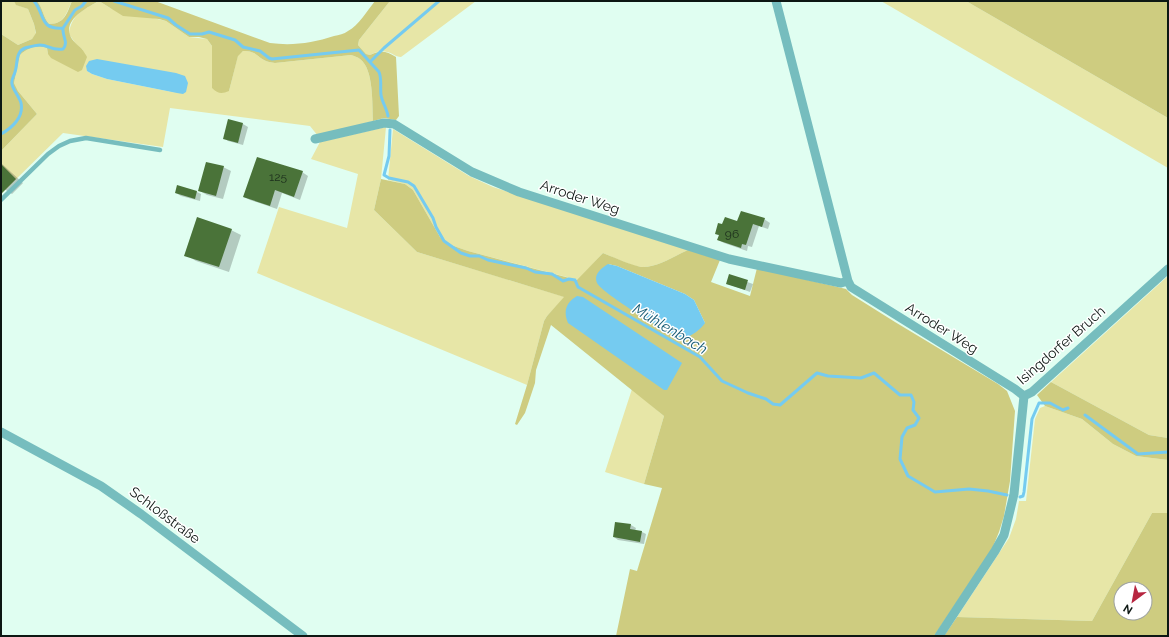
<svg xmlns="http://www.w3.org/2000/svg" width="1169" height="637" viewBox="0 0 1169 637" font-family="Raleway,sans-serif">
<style>
.green{fill:#e7e6a7;fill-rule:evenodd}
.forest{fill:#cecc80;fill-rule:evenodd}
.water{fill:#75cbf0}
.shadow{fill:#0003}
.lines{fill:none;stroke-linecap:round;stroke-linejoin:round}
.stream{stroke:#75cbf0;stroke-width:3}
.building{fill:#4a7339}
.service{stroke:#76bdbe;stroke-width:4.5}
.minor{stroke:#76bdbe;stroke-width:9}
.labels{text-anchor:middle;dominant-baseline:central;stroke-width:3;stroke-linejoin:round;paint-order:stroke}
.number-label{font-size:12px;fill:#1c2e1c}
.street-label{font-size:14px;fill:#0d1713;stroke:#fff}
.water-label{font-size:15px;font-style:italic;fill:#1b5f78;stroke:#fff}
</style>
<rect width="100%" height="100%" fill="#e0fef1"/>
<path class="green" d="M 1,1 L 14,1 L 17,5 L 28,9 L 34,24 L 36,34 L 32,39 L 18,45 L 1,34 Z
M 37,1 L 72,1 C 66,13 65,24 49,24 C 43,17 43,8 37,1 Z
M 99,1 L 110,8 L 166,21 L 189,37 L 207,39 L 212,46 L 212,88 L 229,91 L 238,55 L 243,51 C 256,51 255,55 264,60 C 267,62 271,62 275,63 L 351,55 C 354,56 358,57 360,59 C 374,69 372,105 373,121 L 318,136 L 310,126 L 170,108 L 163,147 L 63,133 L 1,194 L 1,151 L 37,114 L 18,91 L 14,83 L 20,55 C 28,48 36,45 47,48 L 48,54 L 83,50 L 76,44 L 69,34 C 71,15 83,10 99,1 ZM 87,71 L 177,93 L 107,79 L 92,74 Z
M 390,1 L 476,1 L 401,57 C 395,57 393,53 387,52 C 382,50 375,52 370,55 L 366,54 L 358,45 L 359,40 Z
M 881,1 L 966,1 L 1168,118 L 1168,168 Z
M 386,127 L 381,179 L 374,210 L 417,252 L 565,297 L 547,316 L 544,321 L 527,385 L 257,273 L 279,207 L 347,228 L 358,174 L 311,159 L 320,142 Z
M 393,129 L 469,176 L 493,187 L 688,250 C 674,256 657,268 641,267 C 631,266 613,257 603,253 L 578,280 L 468,251 L 451,245 L 440,237 L 413,190 L 405,184 L 388,180 Z
M 1168,276 L 1168,438 L 1149,435 L 1051,382 Z
M 632,389 L 664,416 L 644,484 L 605,472 Z
M 1045,406 L 1082,419 L 1113,444 L 1136,456 L 1168,460 L 1168,513 L 1152,513 L 1092,621 L 957,617 L 1009,538 L 1016,519 L 1019,501 L 1026,501 L 1035,419 L 1040,408 Z"/>
<path class="forest" d="M 14,1 L 37,1 C 43,8 43,17 49,24 C 65,24 67,13 72,1 L 99,1 C 88,7 64,19 70,35 C 72,41 78,45 82,49 C 84,52 86,55 87,57 L 82,70 L 78,72 L 51,58 L 48,54 L 47,48 C 36,45 28,48 20,55 L 14,83 L 18,91 L 37,114 L 1,151 L 1,34 L 18,45 L 32,39 L 36,33 L 34,24 L 28,9 L 16,5 Z
M 99,1 L 155,1 L 270,43 C 292,46 313,43 334,36 C 339,35 344,34 348,31 C 359,25 367,11 375,1 L 390,1 L 359,40 L 358,45 L 366,54 L 370,55 C 381,50 386,51 396,57 L 399,116 L 396,120 L 384,118 L 373,121 C 372,105 374,69 360,59 C 358,57 354,56 351,55 L 275,63 C 271,62 267,62 264,60 C 255,55 256,51 243,51 L 238,56 L 229,91 C 222,94 218,94 212,88 L 212,46 L 207,39 L 199,37 L 189,37 L 166,21 L 159,19 L 123,16 Z
M 966,1 L 1168,1 L 1168,118 Z
M 381,179 L 405,184 L 413,190 L 440,237 L 451,245 L 468,251 L 577,280 L 603,253 C 613,257 631,265 641,267 C 657,268 674,256 688,250 L 720,260 L 711,282 L 750,296 L 757,268 L 846,289 L 852,295 L 895,322 L 998,384 L 1007,391 L 1015,411 L 1010,481 L 1004,516 L 999,532 L 992,549 L 934,636 L 616,636 L 630,569 L 637,571 L 662,488 L 644,484 L 664,416 L 551,325 L 536,370 L 535,383 L 525,413 L 517,425 L 515,424 L 527,385 L 544,321 L 547,316 L 564,297 L 417,252 L 374,210 ZM 608,264 L 617,266 L 685,294 L 694,300 L 705,323 Z
M 1051,382 L 1149,435 L 1168,438 L 1168,460 L 1136,456 L 1113,444 L 1082,419 L 1045,406 L 1037,395 Z
M 1152,513 L 1168,513 L 1168,636 L 944,636 L 957,617 L 1092,621 ZM 1121,589 L 1145,589 L 1145,613 L 1121,613 Z"/>
<path class="water" d="M 97,59 L 176,73 L 185,76 L 188,83 L 186,92 L 183,94 L 177,93 L 107,79 L 92,74 L 87,71 L 86,66 L 89,61 Z
M 608,264 L 617,266 L 685,294 L 694,300 L 705,323 C 702,328 690,338 683,338 C 672,337 602,293 597,283 C 593,274 602,268 608,264 Z
M 577,296 L 583,297 L 682,363 L 667,390 L 664,390 L 568,323 C 563,312 566,302 577,296 Z"/>
<path class="shadow" d="M 228,121 L 243,124 L 248,127 L 243,145 L 228,141 L 224,138 Z
M 1,163 L 23,183 L 12,194 L 1,187 Z
M 223,167 L 231,171 L 223,199 L 207,195 L 200,191 Z
M 302,172 L 308,176 L 300,200 L 282,193 L 277,209 L 250,200 L 244,197 Z
M 197,192 L 201,194 L 200,201 L 181,196 L 176,193 Z
M 764,219 L 770,223 L 768,229 L 759,226 L 752,247 L 748,246 L 747,251 L 724,243 L 718,240 L 720,236 L 716,234 L 738,222 Z
M 231,230 L 241,235 L 229,272 L 196,261 L 186,255 Z
M 730,276 L 753,284 L 750,292 L 728,284 Z
M 616,523 L 631,525 L 636,528 L 635,531 L 642,532 L 646,534 L 644,544 L 618,540 L 614,537 Z"/>
<g class="lines">
<path class="stream" d="M 114,1 L 168,18 L 176,25 L 190,34 L 202,34 L 209,32 L 235,40 L 243,47 L 260,51 L 269,58 L 272,59 L 359,50 L 379,72 C 382,79 380,87 381,95 C 382,102 387,109 388,116
M 63,28 L 75,10 L 82,6 L 86,1
M 370,62 L 384,48 L 439,1
M 390,130 L 389,156 L 384,175 L 389,178 L 408,182 L 414,186 L 433,218 L 436,227 L 444,241 L 461,253 L 470,256 L 479,256 L 488,260 L 526,268 L 535,272 L 552,274 L 563,281 L 569,279 L 575,280 L 578,287 L 700,357 L 722,381 L 748,393 L 766,399 L 773,404 L 780,405 L 817,373 L 828,376 L 861,378 L 874,373 L 900,395 L 911,395 L 914,402 L 913,410 L 919,418 L 915,425 L 907,428 L 902,437 L 900,459 L 908,476 L 935,492 L 969,489 L 988,491 L 1007,495
M 1,134 C 12,128 24,117 21,103 C 19,96 13,90 12,84 C 11,79 14,76 15,72 C 18,64 15,52 25,48 C 29,47 36,45 40,45 C 49,45 51,51 63,49 C 69,42 62,37 63,28 C 39,30 45,14 34,1
M 1085,415 L 1138,454 L 1168,452
M 1020,497 L 1023,496 L 1024,492 L 1032,419 L 1039,403 L 1050,403 L 1063,410 L 1068,408"/>
</g>
<path class="building" d="M 228,119 L 243,123 L 238,143 L 223,139 Z
M 257,157 L 303,171 L 294,197 L 275,190 L 270,206 L 243,197 Z
M 206,162 L 224,166 L 216,196 L 198,191 Z
M 1,164 L 16,179 L 1,194 Z
M 177,185 L 197,191 L 195,199 L 175,193 Z
M 741,211 L 765,218 L 762,227 L 753,224 L 746,245 L 742,244 L 741,248 L 717,240 L 719,235 L 715,234 L 718,223 L 722,224 L 725,217 L 737,221 Z
M 197,217 L 232,229 L 219,267 L 184,256 Z
M 729,274 L 748,280 L 745,290 L 726,284 Z
M 615,522 L 631,524 L 630,529 L 642,531 L 640,542 L 613,537 Z"/>
<g class="lines">
<path class="service" d="M 1,200 L 48,154 L 59,146 L 70,141 L 86,138 L 160,150"/>
<path class="minor" d="M 776,1 L 848,281 L 851,287 L 1015,389 L 1024,396
M 315,139 L 384,123 L 394,124 L 472,172 L 519,192 L 729,259 L 836,282 L 841,283 L 848,281
M 1024,396 L 1032,392 L 1168,269
M 1,432 L 101,486 L 141,514 L 303,636
M 939,636 L 995,551 L 1004,535 L 1014,494 L 1024,396"/>
</g>
<g class="labels">
<g class="number-label">
<text x="278" y="177">125</text>
<text x="732" y="234">96</text>
</g>
<g class="street-label">
<text transform="translate(580 197) rotate(18)">Arroder Weg</text>
<text transform="translate(942 328) rotate(32)">Arroder Weg</text>
<text transform="translate(1061 345) rotate(-41)">Isingdorfer Bruch</text>
<text transform="translate(165 515) rotate(37)">Schloßstraße</text>
</g>
<g class="water-label">
<text transform="translate(670 329) rotate(31)">Mühlenbach</text>
</g>
</g>
<rect width="1169" height="637" fill="none" stroke="#0d1713" stroke-width="4"/>
<g transform="translate(1133 601) rotate(212)"><circle r="19" fill="#ffffff" stroke="#9ea2a1"/>
<path d="M0-3L7 15L0 10L-7 15Z" fill="#b72640"/>
<text y="-6" font-size="11" font-weight="bold" text-anchor="middle" fill="#0d1713">N</text>
</g>
</svg>
